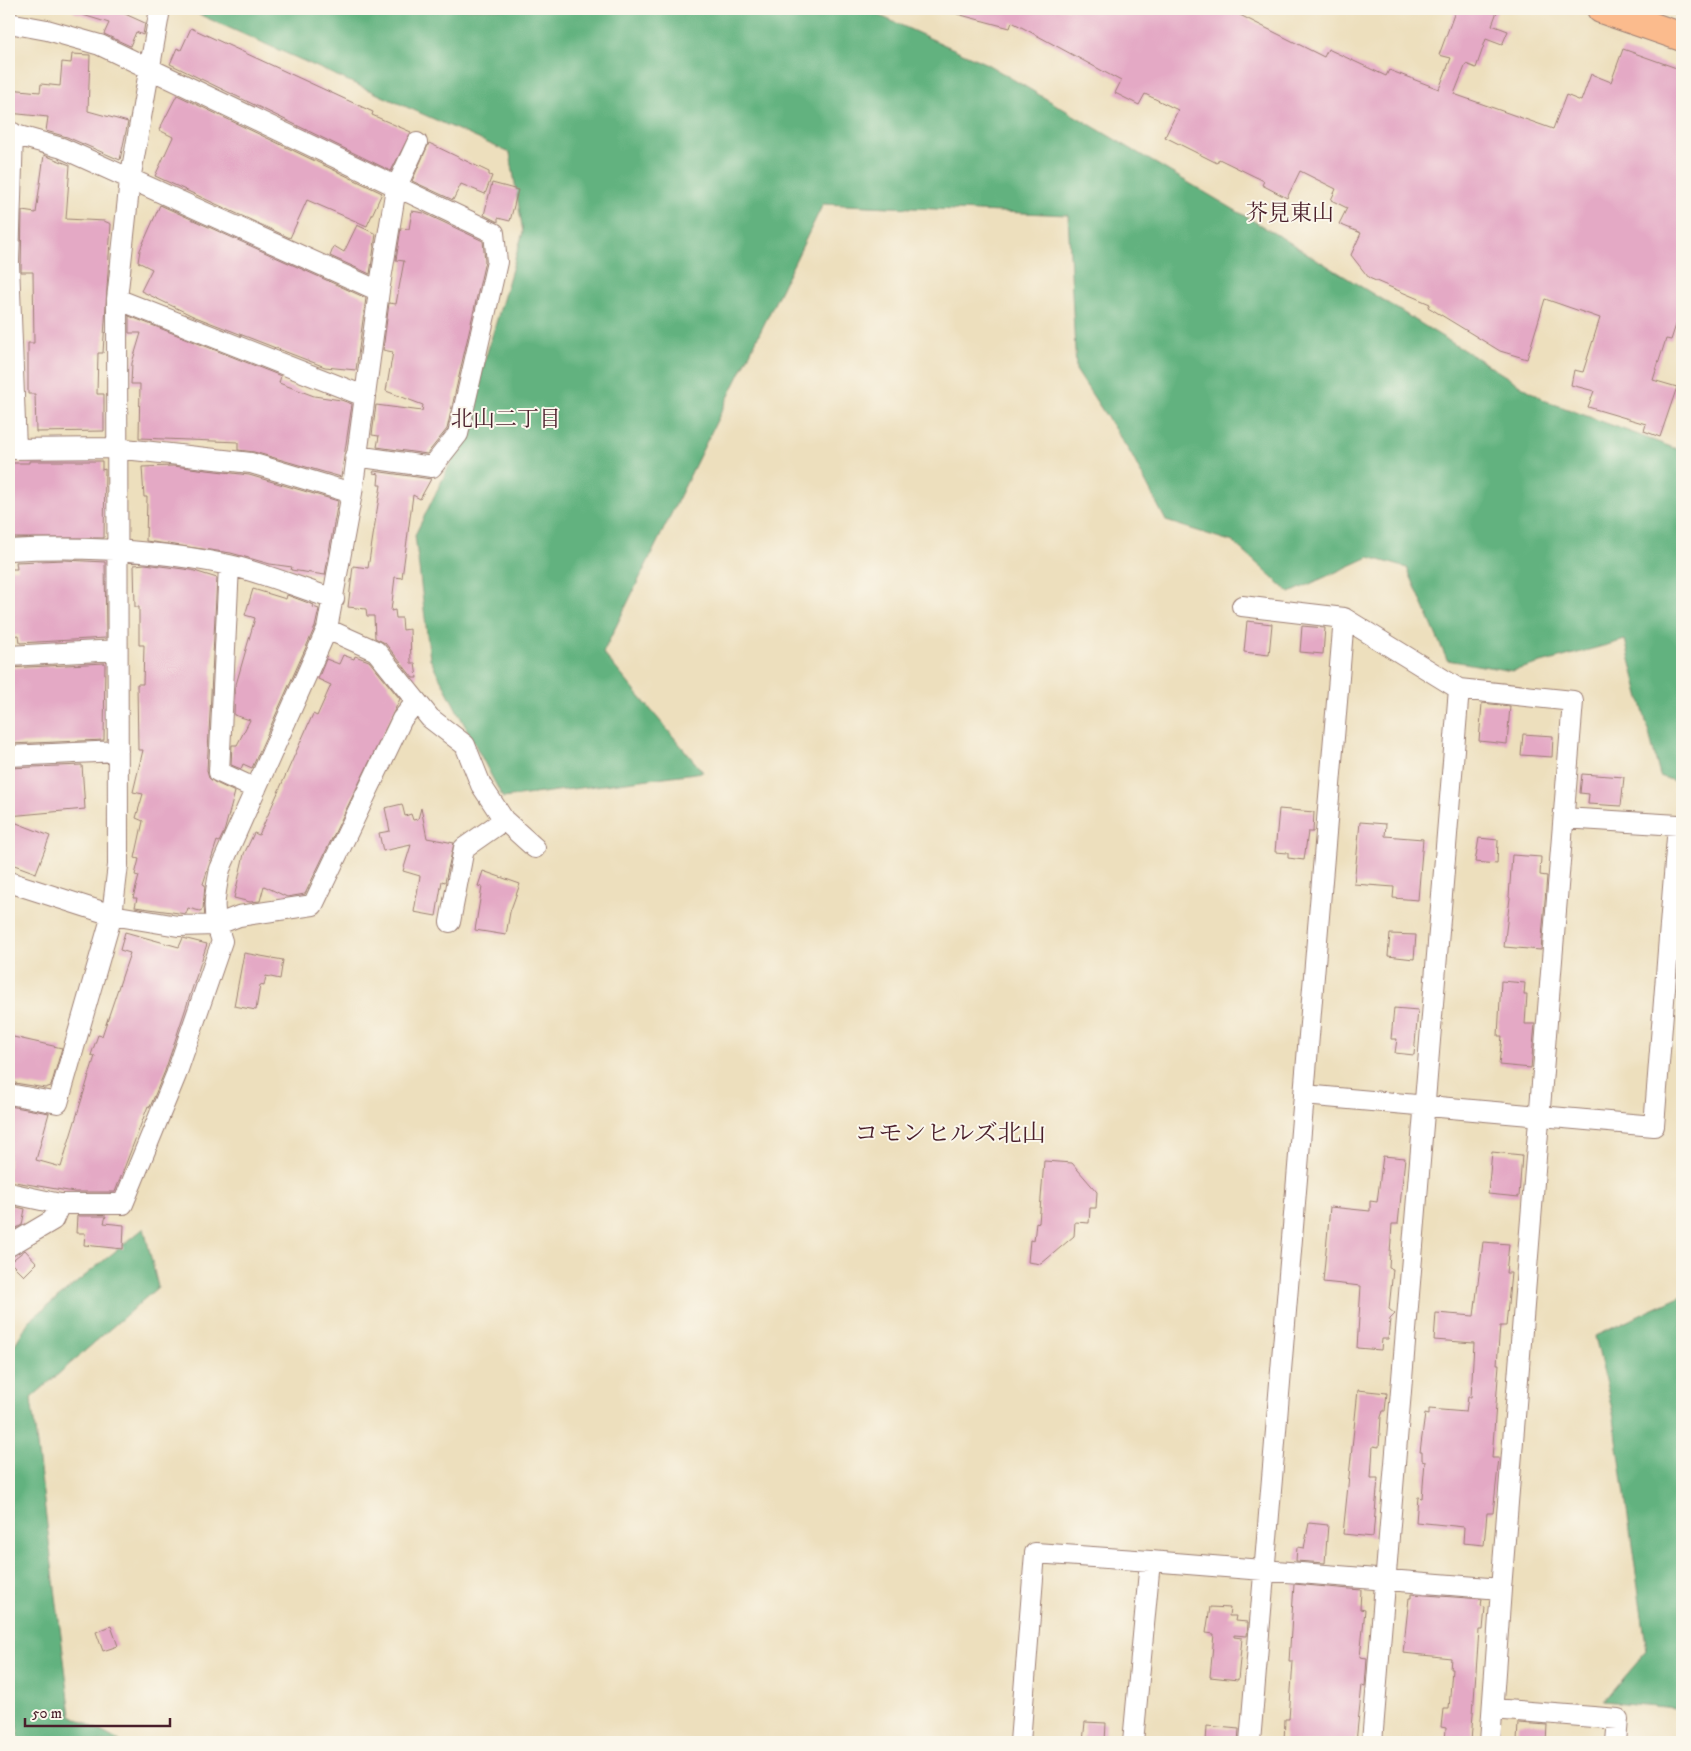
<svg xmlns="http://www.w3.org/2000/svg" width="1691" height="1751" viewBox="0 0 1691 1751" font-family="'IM FELL DW Pica','Noto Serif JP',serif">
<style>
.forest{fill:#62b27f;stroke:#566855}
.building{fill:#e4a9c5}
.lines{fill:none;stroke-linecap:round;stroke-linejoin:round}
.minor-casing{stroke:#9c7f74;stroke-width:22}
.trunk-casing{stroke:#9c7f74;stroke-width:30}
.minor{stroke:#fff;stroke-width:20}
.trunk{stroke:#fbbb8d;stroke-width:28}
.labels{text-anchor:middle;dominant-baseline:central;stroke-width:4;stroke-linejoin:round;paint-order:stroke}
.neighbourhood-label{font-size:22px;fill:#4a1f2b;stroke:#fbf7ec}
.quarter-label{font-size:24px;fill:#4a1f2b;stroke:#fbf7ec}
</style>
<rect width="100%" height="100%" fill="#fbf7ec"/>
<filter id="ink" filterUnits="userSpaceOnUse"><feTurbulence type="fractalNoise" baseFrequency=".02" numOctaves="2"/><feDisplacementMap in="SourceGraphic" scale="10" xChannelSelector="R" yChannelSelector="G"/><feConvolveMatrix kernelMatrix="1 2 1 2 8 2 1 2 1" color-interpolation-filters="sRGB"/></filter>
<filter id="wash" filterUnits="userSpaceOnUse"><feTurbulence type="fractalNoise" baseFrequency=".0096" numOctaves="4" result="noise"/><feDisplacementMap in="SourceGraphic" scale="20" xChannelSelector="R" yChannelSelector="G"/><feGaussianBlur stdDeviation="1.12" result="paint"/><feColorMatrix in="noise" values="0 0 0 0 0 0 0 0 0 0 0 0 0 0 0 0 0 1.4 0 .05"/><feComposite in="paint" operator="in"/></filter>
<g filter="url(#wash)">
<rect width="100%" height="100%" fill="#eddfbd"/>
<path class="forest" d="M 199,9 L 865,9 L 987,64 L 1284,239 L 1546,401 L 1682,451 L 1682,784 L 1660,776 L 1625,640 L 1512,671 L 1447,660 L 1407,568 L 1369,557 L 1290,593 L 1233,542 L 1166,521 L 1131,454 L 1076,370 L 1068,215 L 823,204 L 603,653 L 703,772 L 503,798 L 430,659 L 415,535 L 460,444 L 523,232 L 510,153 L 198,14 Z
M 144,1228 L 158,1287 L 31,1398 L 71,1715 L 121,1742 L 19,1742 L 9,1611 L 9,1354 L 29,1321 Z
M 1682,1296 L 1682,1715 L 1675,1708 L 1604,1701 L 1647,1651 L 1614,1418 L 1595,1336 Z"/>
<g id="blocks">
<path class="building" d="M 74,9 L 114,9 L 145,23 L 143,35 L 136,32 L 130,46 L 104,34 L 109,23 L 73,12 Z
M 958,9 L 1228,9 L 1324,57 L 1328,49 L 1386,76 L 1389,70 L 1439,89 L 1451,58 L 1439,55 L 1456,9 L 1498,9 L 1492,25 L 1508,31 L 1502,45 L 1486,39 L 1476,68 L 1466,64 L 1454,94 L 1553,129 L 1566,95 L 1581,101 L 1591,74 L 1611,82 L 1623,49 L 1682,70 L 1682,307 L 1671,340 L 1666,339 L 1653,380 L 1677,387 L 1660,437 L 1644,431 L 1646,424 L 1588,407 L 1594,391 L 1571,385 L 1574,370 L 1583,372 L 1600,318 L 1545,299 L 1527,359 L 1500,351 L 1428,307 L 1430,304 L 1369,278 L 1351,255 L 1361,233 L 1339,224 L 1347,208 L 1331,200 L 1336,189 L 1300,171 L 1287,198 L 1262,185 L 1264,181 L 1219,159 L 1217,163 L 1165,137 L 1178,110 L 1145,94 L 1139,105 L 1115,93 L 1121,81 L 1012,22 L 1010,28 L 957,14 Z
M 191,28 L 373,112 L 372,115 L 411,132 L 391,171 L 170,64 L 177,48 L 181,50 Z
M 72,54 L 90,55 L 88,111 L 128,122 L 120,160 L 67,137 L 46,131 L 48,117 L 9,113 L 9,89 L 40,92 L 41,84 L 60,86 L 62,62 L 71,63 Z
M 177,95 L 382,193 L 367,226 L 307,200 L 290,238 L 155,176 L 173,137 L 159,130 Z
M 429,143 L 489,172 L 489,175 L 492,176 L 485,194 L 461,184 L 453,200 L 412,181 Z
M 44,155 L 70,165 L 66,219 L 104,221 L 111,224 L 103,353 L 98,353 L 97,394 L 104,394 L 104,431 L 36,432 L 35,394 L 28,394 L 28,343 L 34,343 L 33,272 L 21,272 L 22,211 L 36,213 Z
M 492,183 L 518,190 L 510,221 L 498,218 L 498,222 L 484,215 Z
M 160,205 L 366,298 L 356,370 L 325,367 L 193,316 L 141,291 L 152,269 L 138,262 L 140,250 Z
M 412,211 L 424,213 L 483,241 L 485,261 L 447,429 L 427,454 L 377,447 L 379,436 L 372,435 L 376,405 L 422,411 L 423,405 L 386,391 L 393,352 L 383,350 L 389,303 L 396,304 L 404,261 L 396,260 L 401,228 L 409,229 Z
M 357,225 L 376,234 L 370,274 L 330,256 L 334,246 L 344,252 Z
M 129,316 L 281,376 L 279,383 L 314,396 L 341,400 L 352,404 L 341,477 L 254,452 L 238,450 L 238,442 L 139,438 L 140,384 L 131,384 L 132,363 L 141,333 L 129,333 Z
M 29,461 L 102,461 L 102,470 L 105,469 L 104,538 L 9,538 L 9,463 L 29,463 Z
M 173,466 L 249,475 L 338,501 L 325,575 L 291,570 L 292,567 L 270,564 L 231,553 L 146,541 L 147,497 L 144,497 L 142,467 Z
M 374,471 L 431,479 L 420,499 L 413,495 L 402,578 L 395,577 L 391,611 L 395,610 L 396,618 L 402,618 L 403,630 L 410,629 L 411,663 L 415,663 L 417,678 L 413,678 L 385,643 L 375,638 L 374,616 L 367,616 L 366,609 L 348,607 L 353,566 L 368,568 L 381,485 L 378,485 L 379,474 L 373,473 Z
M 64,560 L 105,562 L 106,638 L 20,643 L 19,635 L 9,636 L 9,569 L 17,569 L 16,562 Z
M 145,564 L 191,570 L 217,578 L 207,771 L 209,778 L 214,782 L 235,792 L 224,832 L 219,842 L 217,841 L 203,884 L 205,885 L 203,909 L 200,911 L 188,908 L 186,914 L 135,907 L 137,898 L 133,898 L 139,876 L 135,875 L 139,859 L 135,858 L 143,821 L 136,818 L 143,794 L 133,792 L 143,750 L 138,750 L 137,684 L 143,684 L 144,645 L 139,645 L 139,607 L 135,607 L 134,565 Z
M 253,589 L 286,599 L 287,595 L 314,605 L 313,607 L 319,609 L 315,627 L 252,768 L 243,764 L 241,769 L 231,765 L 232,745 L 237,745 L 250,720 L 234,715 L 235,688 L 255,618 L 245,615 Z
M 1247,621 L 1272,624 L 1269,655 L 1244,652 Z
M 1302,626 L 1325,628 L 1323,654 L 1300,652 Z
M 343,655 L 354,659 L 355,656 L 369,661 L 400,699 L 305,894 L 287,897 L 264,886 L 260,901 L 250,902 L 234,898 L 244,854 L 254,833 L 259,835 L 313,714 L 317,716 L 331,685 L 318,679 L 326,659 L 339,664 Z
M 105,663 L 104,740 L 9,744 L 9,668 Z
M 1482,703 L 1510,706 L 1507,744 L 1479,741 Z
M 1523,734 L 1553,736 L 1552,757 L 1521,755 Z
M 82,765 L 85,809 L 9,816 L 9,768 Z
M 1582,774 L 1624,777 L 1621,806 L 1588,804 L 1589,794 L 1580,793 Z
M 402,804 L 405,816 L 411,814 L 413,820 L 418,819 L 421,808 L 427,838 L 454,843 L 445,882 L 442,881 L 436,916 L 414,912 L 420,876 L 403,871 L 411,845 L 383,851 L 379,833 L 390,831 L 385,808 Z
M 1279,809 L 1314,812 L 1313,832 L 1308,832 L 1304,860 L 1288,858 L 1288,853 L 1275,852 Z
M 9,820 L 50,836 L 36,873 L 9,863 Z
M 1360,822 L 1386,824 L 1385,836 L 1423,839 L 1418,900 L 1393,898 L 1394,887 L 1354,884 Z
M 1479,838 L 1498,840 L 1497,864 L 1475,862 Z
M 1512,855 L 1541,857 L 1540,875 L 1547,876 L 1541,950 L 1504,947 L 1510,898 L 1509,897 Z
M 483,871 L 520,884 L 510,912 L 506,935 L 475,930 L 482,887 L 478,886 Z
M 125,932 L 179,947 L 183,938 L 207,944 L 165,1071 L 150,1107 L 148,1106 L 115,1192 L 74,1192 L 9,1181 L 9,1106 L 49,1113 L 36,1160 L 61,1167 L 95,1056 L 91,1055 L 98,1035 L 102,1036 L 130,953 L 120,950 Z
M 1390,934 L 1416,935 L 1414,959 L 1388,956 Z
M 244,953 L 283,960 L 280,979 L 266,976 L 264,986 L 260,985 L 256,1010 L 234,1006 Z
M 1501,981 L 1525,983 L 1524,995 L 1527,995 L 1525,1024 L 1535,1024 L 1531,1068 L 1499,1065 L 1502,1036 L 1498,1036 Z
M 1394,1008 L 1418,1010 L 1414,1055 L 1395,1053 L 1397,1039 L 1391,1039 Z
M 9,1036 L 62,1048 L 51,1086 L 45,1088 L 9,1082 Z
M 1492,1152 L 1522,1155 L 1519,1197 L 1488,1194 Z
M 1383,1156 L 1405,1158 L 1398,1224 L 1392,1224 L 1389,1268 L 1393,1269 L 1389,1309 L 1395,1314 L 1390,1319 L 1388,1339 L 1382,1339 L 1381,1350 L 1357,1348 L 1361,1286 L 1323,1282 L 1330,1207 L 1370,1211 L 1370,1201 L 1377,1202 Z
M 1044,1161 L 1072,1163 L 1097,1192 L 1096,1208 L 1090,1208 L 1089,1223 L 1075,1222 L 1074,1236 L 1041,1264 L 1028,1262 L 1030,1240 L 1034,1241 L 1036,1222 L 1039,1223 Z
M 9,1205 L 25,1209 L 22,1225 L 9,1232 Z
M 77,1216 L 106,1216 L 104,1223 L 124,1225 L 123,1249 L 84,1245 L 85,1233 L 76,1233 Z
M 1483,1242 L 1509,1244 L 1506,1273 L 1511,1273 L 1506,1326 L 1500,1326 L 1497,1364 L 1499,1364 L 1492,1458 L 1499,1458 L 1493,1513 L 1487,1513 L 1484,1545 L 1463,1543 L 1464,1527 L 1416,1522 L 1418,1497 L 1422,1498 L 1425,1461 L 1422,1460 L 1422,1452 L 1420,1452 L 1425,1414 L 1429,1415 L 1429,1409 L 1466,1412 L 1468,1397 L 1471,1397 L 1474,1343 L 1434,1340 L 1436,1313 L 1474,1316 Z
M 25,1250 L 37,1263 L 24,1276 L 10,1262 Z
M 1358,1390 L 1387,1393 L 1385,1411 L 1383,1411 L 1381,1417 L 1379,1447 L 1373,1446 L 1371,1478 L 1378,1478 L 1373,1537 L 1343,1534 Z
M 1309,1523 L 1328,1525 L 1325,1563 L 1296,1561 L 1297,1547 L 1304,1548 Z
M 1294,1584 L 1361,1590 L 1360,1609 L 1365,1610 L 1360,1657 L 1367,1658 L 1365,1686 L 1362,1685 L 1356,1742 L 1284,1742 L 1285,1719 L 1289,1719 L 1293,1662 L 1289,1662 Z
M 1411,1594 L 1482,1599 L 1481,1606 L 1485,1607 L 1483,1630 L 1479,1630 L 1471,1742 L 1445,1742 L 1446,1728 L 1441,1727 L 1443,1709 L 1449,1709 L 1452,1669 L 1450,1669 L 1451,1658 L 1403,1653 L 1409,1598 L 1411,1598 Z
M 1210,1607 L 1230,1608 L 1229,1616 L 1236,1616 L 1235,1621 L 1248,1622 L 1247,1636 L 1234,1635 L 1234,1637 L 1242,1638 L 1238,1680 L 1210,1677 L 1214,1634 L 1206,1633 Z
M 111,1626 L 118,1646 L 103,1651 L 96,1632 Z
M 1085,1722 L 1106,1723 L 1105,1742 L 1083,1742 Z
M 1518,1723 L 1547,1725 L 1546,1742 L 1517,1742 Z
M 1207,1726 L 1239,1729 L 1238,1742 L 1206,1742 Z"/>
</g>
</g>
<g filter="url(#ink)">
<use href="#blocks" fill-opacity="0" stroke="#9c7f74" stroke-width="1"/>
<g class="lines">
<defs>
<path id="minor" d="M 9,23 L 47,30 L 100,45 L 494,233 L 497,262 L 458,434 L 432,467 L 356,456
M 9,133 L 62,148 L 379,291
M 9,262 L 13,133
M 9,264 L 16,449
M 117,299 L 364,396
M 9,449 L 116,448 L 251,463 L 352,493
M 9,550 C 82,546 156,550 229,565 C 264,573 299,588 334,599
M 229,566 L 219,772 L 256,789
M 1242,606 L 1344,618
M 327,629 L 376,651 L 430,718 L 465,745 L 481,785 L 504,820 L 535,848
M 9,656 L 117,650
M 1459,689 L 1344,618 L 1304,1095 L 1654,1126 L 1678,825 L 1564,818
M 9,756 L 118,751
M 9,882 L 112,915 L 178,926 L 216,925 L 239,916 L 313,905 L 402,719 L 416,702
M 450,922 L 464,848 L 504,820
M 9,1094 L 58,1103 L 112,915 L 118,865 L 117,299 L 130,180 L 160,9
M 9,1193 L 60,1204 L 123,1204 L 176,1075 L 222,941 C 211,911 214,899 220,869 L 327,629 L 352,493 L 379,291 L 396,188 L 417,143
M 9,1246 L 53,1220 L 60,1204
M 1150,1561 L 1501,1589 L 1490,1742
M 1493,1709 L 1618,1719 L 1616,1742
M 1020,1742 L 1035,1553 L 1150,1561 L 1133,1742
M 1250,1742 L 1304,1095
M 1372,1742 L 1459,689 L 1573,701 L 1501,1589"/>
<path id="trunk" d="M 1601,9 L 1682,37"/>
</defs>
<use href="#minor" class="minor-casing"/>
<use href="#trunk" class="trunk-casing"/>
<use href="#minor" class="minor"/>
<use href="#trunk" class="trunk"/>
</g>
</g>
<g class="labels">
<g class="neighbourhood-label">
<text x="1290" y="213">芥見東山</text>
<text x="506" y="419">北山二丁目</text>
</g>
<g class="quarter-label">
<text x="950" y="1134">コモンヒルズ北山</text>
</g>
</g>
<rect width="1691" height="1751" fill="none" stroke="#fbf7ec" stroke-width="30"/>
<path d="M25 1718v8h145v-8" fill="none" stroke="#4a1f2b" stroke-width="2.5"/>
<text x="32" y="1718" font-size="15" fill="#4a1f2b" stroke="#fbf7ec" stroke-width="4" paint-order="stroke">50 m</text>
</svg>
